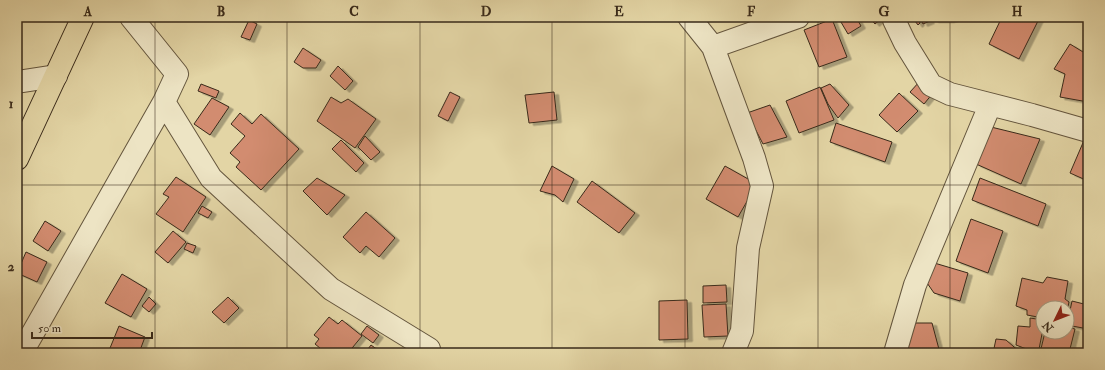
<svg xmlns="http://www.w3.org/2000/svg" width="1105" height="370" viewBox="0 0 1105 370" font-family="'IM FELL Double Pica',serif">
<style>
.building{fill:#d28c6f;stroke:#392a1a;filter:url(#shadow)}
.lines{fill:none;stroke-linecap:round;stroke-linejoin:round}
.minor-casing{stroke:#64553d;stroke-width:24}
.highway-casing{stroke:#392a1a;stroke-width:24}
.minor{stroke:#ede4c4;stroke-width:22}
.highway{stroke:#e3d5a5;stroke-width:22}
.grid{fill:none;stroke:#392a1a;stroke-width:1;stroke-opacity:0.55}
.neatline{fill:none;stroke:#392a1a;stroke-width:1.5}
.grid-label{font-size:13px;text-anchor:middle;font-weight:bold;fill:#392a1a}
</style>
<defs>
<filter id="shadow"><feDropShadow dx="4.5" dy="2.5" stdDeviation="0" flood-color="#0004"/></filter>
</defs>
<rect width="100%" height="100%" fill="#e3d5a5"/>
<filter id="stains"><feTurbulence type="fractalNoise" baseFrequency=".005" numOctaves="4"/><feColorMatrix values="0 0 0 0 .2 0 0 0 0 .09 0 0 0 0 .02 0 0 0 .5 -.17"/></filter>
<radialGradient id="worn" r=".72"><stop offset=".6" stop-color="#630" stop-opacity="0"/><stop offset="1" stop-color="#630" stop-opacity=".3"/></radialGradient>
<path class="building" d="M 838,17 L 856,17 L 861,26 L 848,34 Z
M 869,17 L 883,17 L 875,24 Z
M 912,17 L 918,17 L 920,23 L 918,25 Z
M 920,17 L 928,17 L 930,21 L 923,24 Z
M 933,17 L 958,17 L 950,20 L 934,20 Z
M 1002,17 L 1040,17 L 1019,59 L 989,44 Z
M 832,19 L 847,57 L 819,67 L 804,30 Z
M 249,20 L 257,24 L 250,40 L 241,37 Z
M 1070,44 L 1088,55 L 1088,102 L 1060,97 L 1065,74 L 1054,69 Z
M 303,48 L 321,60 L 316,68 L 303,68 L 294,62 Z
M 338,66 L 353,81 L 345,90 L 330,76 Z
M 920,81 L 933,93 L 924,104 L 910,92 Z
M 201,84 L 219,91 L 216,98 L 198,91 Z
M 830,84 L 849,105 L 838,118 L 828,104 L 821,88 Z
M 820,87 L 834,120 L 799,133 L 786,101 Z
M 450,92 L 460,97 L 448,121 L 438,116 Z
M 554,92 L 557,120 L 529,123 L 525,95 Z
M 899,93 L 918,111 L 897,132 L 879,115 Z
M 331,97 L 341,103 L 348,99 L 376,119 L 355,148 L 317,121 Z
M 212,98 L 229,107 L 210,135 L 194,124 Z
M 770,105 L 787,137 L 763,144 L 747,113 Z
M 240,113 L 252,124 L 261,114 L 299,149 L 261,190 L 236,167 L 240,162 L 230,153 L 245,136 L 231,124 Z
M 836,123 L 892,142 L 885,162 L 830,142 Z
M 991,127 L 1040,139 L 1021,184 L 976,164 Z
M 365,136 L 380,152 L 371,160 L 358,147 Z
M 1085,138 L 1088,139 L 1088,181 L 1070,173 Z
M 341,140 L 364,163 L 356,172 L 332,149 Z
M 552,166 L 574,179 L 563,202 L 555,195 L 540,191 Z
M 725,166 L 757,184 L 738,217 L 706,199 Z
M 176,177 L 206,197 L 183,232 L 156,214 L 169,197 L 163,194 Z
M 317,178 L 345,195 L 327,215 L 303,191 Z
M 980,178 L 1046,204 L 1038,226 L 972,200 Z
M 592,181 L 635,213 L 619,233 L 577,202 Z
M 202,206 L 212,212 L 208,218 L 198,213 Z
M 366,212 L 395,238 L 379,257 L 366,246 L 360,253 L 343,237 Z
M 971,219 L 1003,231 L 988,273 L 956,261 Z
M 45,221 L 61,231 L 48,251 L 33,241 Z
M 173,231 L 186,242 L 168,263 L 155,252 Z
M 187,243 L 196,246 L 193,253 L 184,249 Z
M 26,252 L 47,262 L 37,282 L 17,273 Z
M 931,262 L 968,273 L 960,301 L 934,293 L 925,280 Z
M 122,274 L 147,289 L 131,317 L 105,303 Z
M 1047,277 L 1068,281 L 1065,299 L 1069,302 L 1067,311 L 1067,308 L 1043,308 L 1043,318 L 1027,315 L 1027,310 L 1016,306 L 1022,278 L 1043,283 Z
M 726,285 L 727,302 L 703,303 L 703,286 Z
M 149,297 L 156,304 L 149,312 L 142,306 Z
M 228,297 L 239,308 L 224,323 L 212,312 Z
M 687,300 L 688,339 L 659,340 L 659,301 Z
M 1072,301 L 1088,305 L 1088,329 L 1067,325 Z
M 726,304 L 728,336 L 704,337 L 702,305 Z
M 329,317 L 338,324 L 342,320 L 362,336 L 348,353 L 326,353 L 315,344 L 319,339 L 314,335 Z
M 1030,318 L 1043,320 L 1043,329 L 1039,349 L 1029,350 L 1016,345 L 1018,326 L 1030,327 Z
M 913,323 L 932,323 L 940,353 L 907,351 Z
M 119,326 L 145,337 L 139,353 L 108,353 Z
M 367,326 L 379,335 L 373,343 L 361,334 Z
M 1067,327 L 1075,329 L 1069,353 L 1040,353 L 1045,332 L 1067,332 Z
M 996,339 L 1006,340 L 1021,353 L 993,353 Z
M 371,345 L 382,353 L 365,353 Z"/>
<g class="lines">
<defs>
<path id="minor" d="M 131,17 L 177,74 L 164,102 L 211,178 L 331,289 L 429,349
M 689,17 L 713,47 L 754,158 L 762,186 L 748,248 L 742,331 L 733,353
M 894,17 L 894,20 L 905,43 L 931,85 L 950,94 L 1032,115 L 1088,131
M 713,47 L 798,17
M 17,82 L 56,76
M 21,353 L 30,338 L 164,102
M 895,353 L 915,285 L 990,105"/>
<path id="highway" d="M 17,159 L 83,17"/>
</defs>
<use href="#minor" class="minor-casing"/>
<use href="#highway" class="highway-casing"/>
<use href="#minor" class="minor"/>
<use href="#highway" class="highway"/>
</g>
<path class="grid" d="M 155,17 L 155,353M 287,17 L 287,353M 420,17 L 420,353M 552,17 L 552,353M 685,17 L 685,353M 818,17 L 818,353M 950,17 L 950,353M 17,185 L 1088,185"/>
<rect width="1105" height="370" fill="none" stroke="#e3d5a5" stroke-width="44"/>
<g transform="translate(1055 320) rotate(227)"><circle r="19" fill="#ede4c4" stroke="#a59a80"/>
<path d="M0-3L7 15L0 10L-7 15Z" fill="#8f2418"/>
<text y="-6" font-size="11" font-weight="bold" text-anchor="middle" fill="#392a1a">N</text>
</g>
<path d="M32 332v6h120v-6" fill="none" stroke="#392a1a" stroke-width="2"/>
<text x="38" y="332" font-size="12" fill="#392a1a" stroke="#ede4c4" stroke-width="3" paint-order="stroke">50 m</text>
<rect x="22" y="22" width="1061" height="326" class="neatline"/>
<g class="grid-label">
<text x="88" y="16">A</text>
<text x="221" y="16">B</text>
<text x="354" y="16">C</text>
<text x="486" y="16">D</text>
<text x="619" y="16">E</text>
<text x="751" y="16">F</text>
<text x="884" y="16">G</text>
<text x="1017" y="16">H</text>
<text x="11" y="108">1</text>
<text x="11" y="271">2</text>
</g>
<rect width="100%" height="100%" filter="url(#stains)"/>
<rect width="100%" height="100%" fill="url(#worn)"/>
</svg>
